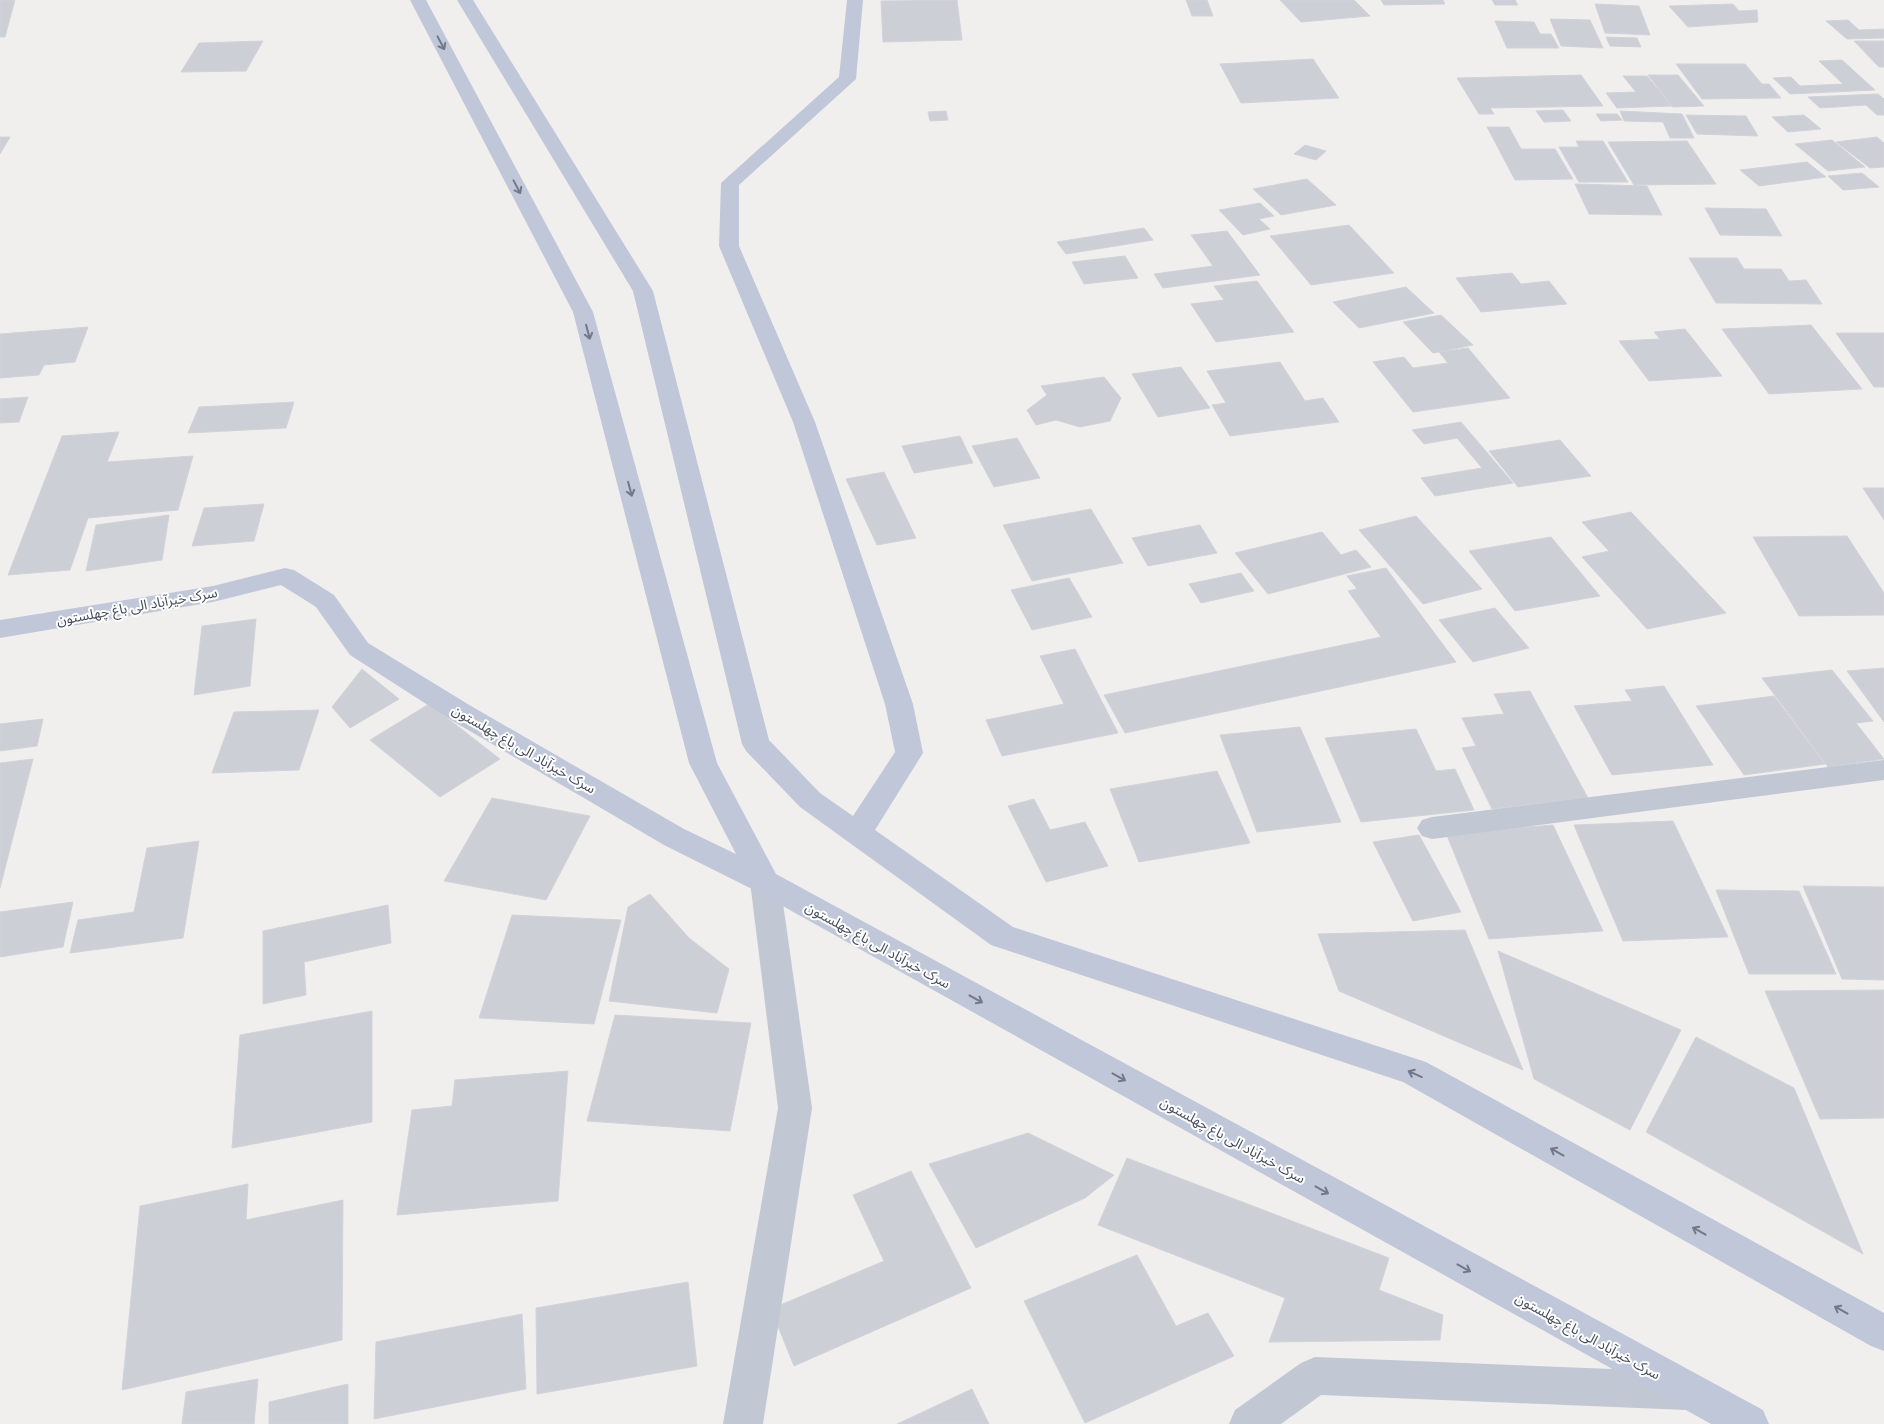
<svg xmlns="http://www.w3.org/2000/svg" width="1884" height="1424" viewBox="0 0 1884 1424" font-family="'IBM Plex Sans','Noto Sans Arabic',sans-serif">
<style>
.building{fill:#cdcfd6;stroke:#d2d3da}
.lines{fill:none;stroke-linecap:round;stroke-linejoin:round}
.street{fill:#c1c8d4;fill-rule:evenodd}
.secondary{fill:#c0c7d8;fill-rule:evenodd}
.oneway{stroke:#717887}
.labels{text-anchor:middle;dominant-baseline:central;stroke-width:4;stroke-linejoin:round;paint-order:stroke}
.street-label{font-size:14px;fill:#464e5c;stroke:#fff}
</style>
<rect width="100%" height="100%" fill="#f1efee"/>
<path class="building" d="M 0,0 L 15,0 L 5,37 L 0,37 Z
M 957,0 L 962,40 L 883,42 L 881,1 Z
M 1186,0 L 1207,0 L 1213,16 L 1192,16 Z
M 1280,0 L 1354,0 L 1370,16 L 1301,22 Z
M 1381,0 L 1443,0 L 1445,4 L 1384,5 Z
M 1492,0 L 1515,0 L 1518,5 L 1495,5 Z
M 1595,4 L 1639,6 L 1650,35 L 1605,33 Z
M 1733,4 L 1739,11 L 1757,10 L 1758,22 L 1688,27 L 1669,6 Z
M 1550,19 L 1590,20 L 1603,48 L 1561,46 Z
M 1848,20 L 1859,30 L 1884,29 L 1884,38 L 1847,39 L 1826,21 Z
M 1495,21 L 1534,22 L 1540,34 L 1551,34 L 1559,48 L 1507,48 Z
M 1606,37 L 1637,38 L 1641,47 L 1610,46 Z
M 263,41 L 246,71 L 181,72 L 199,43 Z
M 1854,41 L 1884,41 L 1884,67 L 1879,67 Z
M 1313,59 L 1339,98 L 1241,103 L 1220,64 Z
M 1842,60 L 1875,90 L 1790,94 L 1773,78 L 1791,77 L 1800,86 L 1843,84 L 1819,61 Z
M 1676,64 L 1745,64 L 1762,84 L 1769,84 L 1781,98 L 1702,99 Z
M 1581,75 L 1603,106 L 1490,108 L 1494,114 L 1479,114 L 1457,78 Z
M 1648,75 L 1678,75 L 1704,106 L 1673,107 Z
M 1623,76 L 1647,76 L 1672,106 L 1617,108 L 1606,93 L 1636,92 Z
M 1878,94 L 1884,99 L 1884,115 L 1877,115 L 1866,105 L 1820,108 L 1808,97 Z
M 1563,110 L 1571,121 L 1544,122 L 1536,111 Z
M 946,111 L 948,120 L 930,121 L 928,112 Z
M 1620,111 L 1682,114 L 1694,138 L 1670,138 L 1663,122 L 1624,121 Z
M 1596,114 L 1617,114 L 1622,120 L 1601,121 Z
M 1686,115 L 1746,116 L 1758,136 L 1697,134 Z
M 1804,115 L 1821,129 L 1788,132 L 1772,117 Z
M 1487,127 L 1509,127 L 1521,149 L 1555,149 L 1573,179 L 1515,180 Z
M 0,137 L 10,137 L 0,154 Z
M 1877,137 L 1884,143 L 1884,167 L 1870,168 L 1836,142 Z
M 1832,140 L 1865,167 L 1828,171 L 1795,144 Z
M 1576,141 L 1603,141 L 1628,182 L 1579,182 L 1559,147 L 1579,147 Z
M 1687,141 L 1716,184 L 1634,185 L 1608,142 Z
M 1305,145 L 1326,151 L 1316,160 L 1294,154 Z
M 1807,162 L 1826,177 L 1759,186 L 1740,170 Z
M 1862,173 L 1879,187 L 1843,190 L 1828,176 Z
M 1307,179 L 1336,205 L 1281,215 L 1253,189 Z
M 1575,184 L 1647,186 L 1662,215 L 1589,214 Z
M 1260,203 L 1274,216 L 1259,219 L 1270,229 L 1243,235 L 1219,210 Z
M 1705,208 L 1766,209 L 1782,236 L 1720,235 Z
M 1349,225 L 1394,273 L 1311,285 L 1270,236 Z
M 1144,228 L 1153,240 L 1066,254 L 1057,242 Z
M 1227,231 L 1260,275 L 1163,288 L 1154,274 L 1213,266 L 1191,235 Z
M 1125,256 L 1138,278 L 1084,284 L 1072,262 Z
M 1689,258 L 1737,258 L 1744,269 L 1781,269 L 1789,281 L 1806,280 L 1822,304 L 1716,303 Z
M 1512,273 L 1521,284 L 1549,281 L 1567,304 L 1481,312 L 1456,278 Z
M 1257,281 L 1294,332 L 1216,342 L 1191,304 L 1224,300 L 1214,286 Z
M 1406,287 L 1434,313 L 1359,328 L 1333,302 Z
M 1441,315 L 1473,345 L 1433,353 L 1403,322 Z
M 1811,325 L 1862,389 L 1769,394 L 1722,329 Z
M 88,327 L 75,362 L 44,365 L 39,375 L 0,378 L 0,334 Z
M 1685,329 L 1722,376 L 1649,381 L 1619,341 L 1660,339 L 1654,332 Z
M 1836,333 L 1884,333 L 1884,387 L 1874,387 Z
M 1468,348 L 1510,398 L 1413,412 L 1373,362 L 1404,357 L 1413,368 L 1448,363 L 1439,352 Z
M 1280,362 L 1305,401 L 1323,398 L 1339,422 L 1230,436 L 1212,405 L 1226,403 L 1207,371 Z
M 1181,367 L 1210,408 L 1158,417 L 1132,374 Z
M 1104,377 L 1121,398 L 1110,421 L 1080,427 L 1056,420 L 1036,425 L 1027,410 L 1047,395 L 1041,386 Z
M 28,397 L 19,422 L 0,423 L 0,399 Z
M 294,402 L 286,428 L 188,433 L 199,407 Z
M 1461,422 L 1513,483 L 1435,496 L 1421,478 L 1482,468 L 1457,438 L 1424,444 L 1412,430 Z
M 119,432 L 107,462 L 193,456 L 178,510 L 88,518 L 70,570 L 8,575 L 62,436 Z
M 960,436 L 973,463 L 914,473 L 902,446 Z
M 1017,438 L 1040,478 L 994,487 L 972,446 Z
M 1560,440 L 1591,476 L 1518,487 L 1489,451 Z
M 884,472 L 916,538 L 877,545 L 846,479 Z
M 1863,488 L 1884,488 L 1884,520 Z
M 264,504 L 254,541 L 192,546 L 204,508 Z
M 1091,509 L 1123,563 L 1032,581 L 1003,525 Z
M 1631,512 L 1726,613 L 1647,629 L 1582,557 L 1609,551 L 1582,522 Z
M 169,515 L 162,560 L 86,571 L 96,525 Z
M 1416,516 L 1482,589 L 1423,604 L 1359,530 Z
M 1200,525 L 1217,553 L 1148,566 L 1132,538 Z
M 1322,532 L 1341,555 L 1356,550 L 1371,567 L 1268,594 L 1235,553 Z
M 1847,536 L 1884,593 L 1884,615 L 1799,616 L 1753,537 Z
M 1551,537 L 1600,596 L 1515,611 L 1469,551 Z
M 1386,568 L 1456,662 L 1125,733 L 1104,695 L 1381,637 L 1348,591 L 1357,589 L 1347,576 Z
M 1241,573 L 1254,591 L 1201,603 L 1189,584 Z
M 1069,578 L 1092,617 L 1032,630 L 1011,590 Z
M 1495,608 L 1529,648 L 1473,662 L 1439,620 Z
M 256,619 L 250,686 L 194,695 L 202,626 Z
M 1075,649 L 1118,733 L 1002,756 L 986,720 L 1064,704 L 1040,656 Z
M 1884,668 L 1884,722 L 1847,671 Z
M 362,669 L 399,699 L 350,728 L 332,707 Z
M 1832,670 L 1873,721 L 1856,723 L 1884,759 L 1828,767 L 1762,678 Z
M 1664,686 L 1713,765 L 1612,775 L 1574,706 L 1632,701 L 1625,690 Z
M 1530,691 L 1588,798 L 1492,809 L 1462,748 L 1476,746 L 1462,718 L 1504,714 L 1494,694 Z
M 1774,696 L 1825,764 L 1744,775 L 1696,706 Z
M 429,704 L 500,759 L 440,797 L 370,740 Z
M 319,710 L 299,770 L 212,773 L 234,712 Z
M 43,719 L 37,746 L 0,751 L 0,724 Z
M 1300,727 L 1341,822 L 1257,832 L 1220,735 Z
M 1416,729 L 1436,771 L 1455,769 L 1474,810 L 1361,822 L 1325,738 Z
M 33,759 L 0,888 L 0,763 Z
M 1217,771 L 1250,843 L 1139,862 L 1110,789 Z
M 492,798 L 590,816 L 546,900 L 444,881 Z
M 1034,799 L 1050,830 L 1085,822 L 1108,866 L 1046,882 L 1008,806 Z
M 1673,821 L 1728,937 L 1623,941 L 1574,825 Z
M 1553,825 L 1603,931 L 1489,939 L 1446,833 Z
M 1419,835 L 1461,912 L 1413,921 L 1373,842 Z
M 199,841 L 183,938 L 70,953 L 78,920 L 134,912 L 147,848 Z
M 1803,886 L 1884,887 L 1884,980 L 1842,979 Z
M 1716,890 L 1799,891 L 1836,974 L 1749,974 Z
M 650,894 L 689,938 L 729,969 L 717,1013 L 609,1001 L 628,907 Z
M 73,902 L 63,947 L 0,957 L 0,912 Z
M 388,905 L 391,943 L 304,962 L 306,995 L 263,1004 L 263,931 Z
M 512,915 L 621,920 L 594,1024 L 479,1018 Z
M 1465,930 L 1523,1070 L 1339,991 L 1318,934 Z
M 1498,951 L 1681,1030 L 1630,1130 L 1534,1079 Z
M 1884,990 L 1884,1118 L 1820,1119 L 1765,991 Z
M 372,1011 L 372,1122 L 232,1148 L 240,1035 Z
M 615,1015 L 751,1023 L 730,1131 L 587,1121 Z
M 1696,1037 L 1794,1088 L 1863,1254 L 1646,1132 Z
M 568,1071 L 558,1201 L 397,1215 L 412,1110 L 452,1106 L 455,1080 Z
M 1028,1133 L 1114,1175 L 1085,1198 L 976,1248 L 929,1164 Z
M 1127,1158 L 1389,1258 L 1379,1290 L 1443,1315 L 1440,1340 L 1269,1342 L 1285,1298 L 1098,1225 Z
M 911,1171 L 971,1288 L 794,1366 L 771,1309 L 884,1261 L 853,1195 Z
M 248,1184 L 246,1220 L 343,1200 L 342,1340 L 122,1390 L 140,1206 Z
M 1137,1255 L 1176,1326 L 1208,1313 L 1234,1356 L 1085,1423 L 1024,1301 Z
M 688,1282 L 697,1366 L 537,1394 L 536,1308 Z
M 522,1314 L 526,1389 L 374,1419 L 376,1342 Z
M 258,1379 L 254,1424 L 182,1424 L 186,1392 Z
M 348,1384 L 348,1424 L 269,1424 L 269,1402 Z
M 972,1389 L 989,1424 L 897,1424 Z"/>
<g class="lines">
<path class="street" d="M 1884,760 L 1884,780 L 1432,839 L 1422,836 L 1417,828 L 1422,820 L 1432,817 Z
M 765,870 L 776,874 L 780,882 L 812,1108 L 763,1424 L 723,1424 L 778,1108 L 750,882 L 754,874 Z
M 1315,1357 L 1686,1372 L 1700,1378 L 1705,1391 L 1700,1404 L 1686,1410 L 1321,1395 L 1281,1424 L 1229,1424 L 1235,1410 L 1301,1363 Z"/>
<path class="secondary" d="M 410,0 L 426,0 L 593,312 L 717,763 L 776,874 L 1763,1410 L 1769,1424 L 1711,1424 L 754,890 L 664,845 L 451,720 L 350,655 L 316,607 L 281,585 L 213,602 L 0,638 L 0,620 L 213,586 L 285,568 L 294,570 L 334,595 L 368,643 L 471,706 L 684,829 L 736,854 L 689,763 L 573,312 Z
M 457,0 L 473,0 L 653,291 L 769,740 L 820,793 L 853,816 L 895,752 L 885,704 L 793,422 L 719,246 L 721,183 L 839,77 L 847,0 L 863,0 L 856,79 L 739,185 L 739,246 L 815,422 L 913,704 L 923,753 L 875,830 L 1013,927 L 1426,1062 L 1884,1313 L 1884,1351 L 1871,1346 L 1403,1082 L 991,945 L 800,807 L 746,751 L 742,744 L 633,291 Z"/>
</g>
<defs><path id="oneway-shaft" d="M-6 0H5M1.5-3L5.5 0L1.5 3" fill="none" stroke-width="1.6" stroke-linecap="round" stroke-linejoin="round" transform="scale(1.25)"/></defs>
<g class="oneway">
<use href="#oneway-shaft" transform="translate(441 43) rotate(62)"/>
<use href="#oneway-shaft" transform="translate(517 187) rotate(62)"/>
<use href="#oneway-shaft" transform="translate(588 332) rotate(75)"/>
<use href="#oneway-shaft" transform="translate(630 489) rotate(75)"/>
<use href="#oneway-shaft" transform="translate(976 999) rotate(29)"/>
<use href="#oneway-shaft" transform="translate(1415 1074) rotate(-156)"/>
<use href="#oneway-shaft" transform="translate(1119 1077) rotate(29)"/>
<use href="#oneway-shaft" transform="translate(1557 1152) rotate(-151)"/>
<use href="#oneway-shaft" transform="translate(1322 1190) rotate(29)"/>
<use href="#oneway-shaft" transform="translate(1699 1231) rotate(-151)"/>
<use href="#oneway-shaft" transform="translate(1464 1268) rotate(29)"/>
<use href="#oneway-shaft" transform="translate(1841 1310) rotate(-151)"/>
</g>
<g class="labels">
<g class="street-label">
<text transform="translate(137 606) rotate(-10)">سرک خیرآباد الی باغ چهلستون</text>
<text transform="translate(524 749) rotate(30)">سرک خیرآباد الی باغ چهلستون</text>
<text transform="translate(878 945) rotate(29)">سرک خیرآباد الی باغ چهلستون</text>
<text transform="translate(1233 1140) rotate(29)">سرک خیرآباد الی باغ چهلستون</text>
<text transform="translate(1588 1336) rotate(29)">سرک خیرآباد الی باغ چهلستون</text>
</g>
</g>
</svg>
